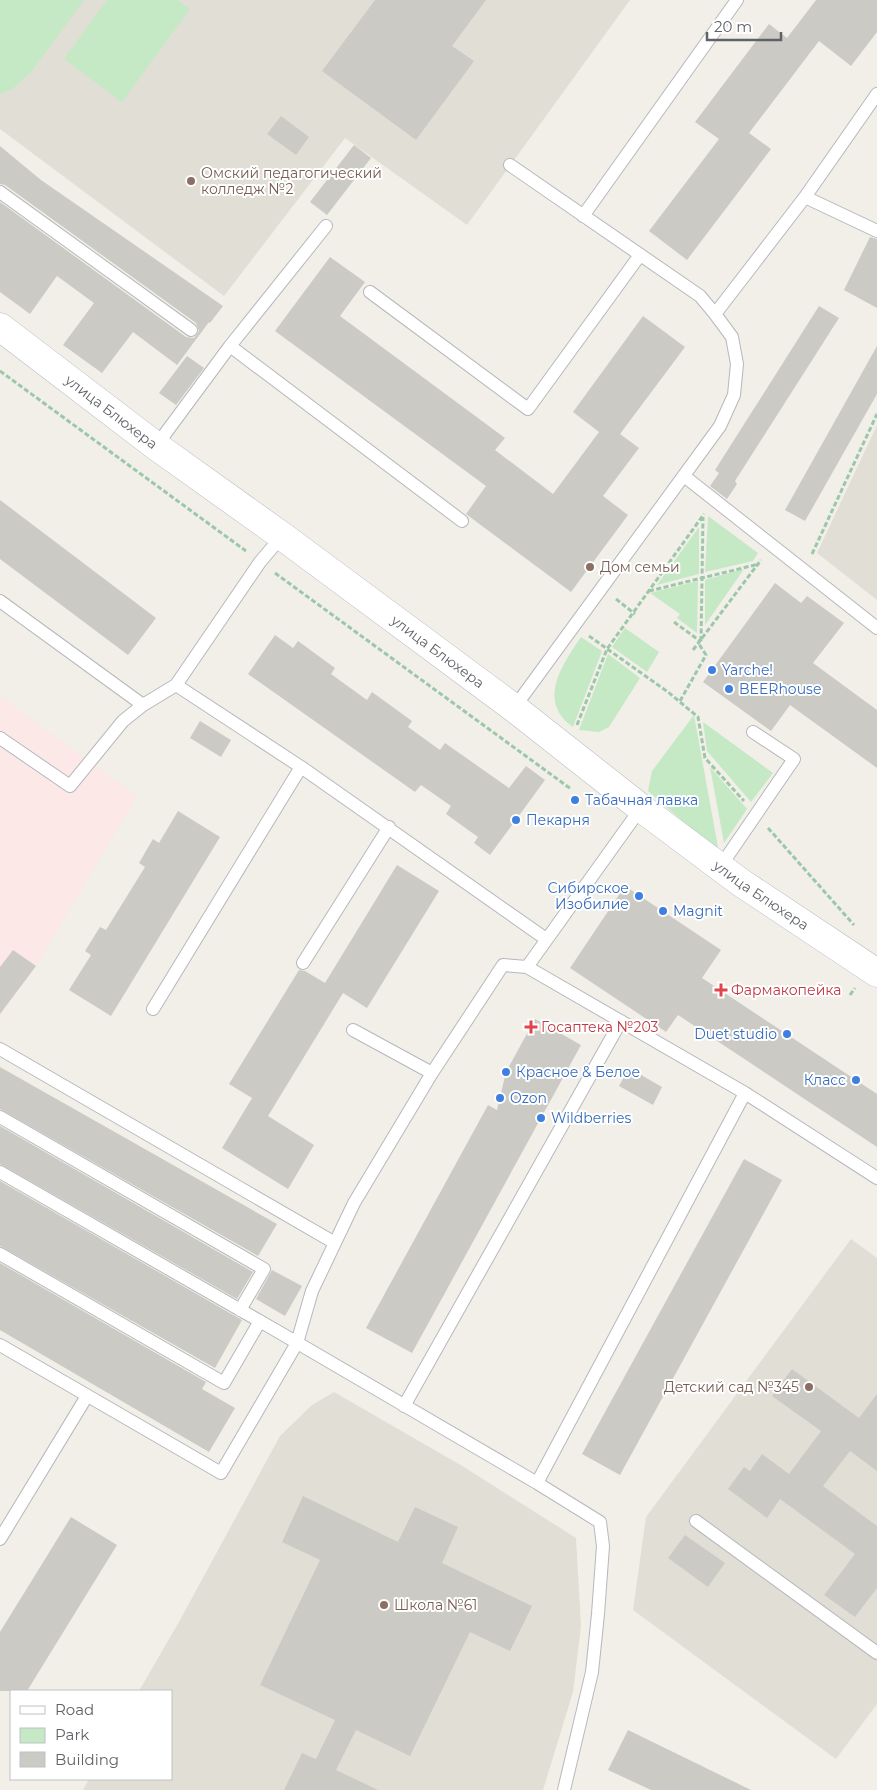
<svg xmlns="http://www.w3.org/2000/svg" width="877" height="1790" viewBox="0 0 877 1790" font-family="Montserrat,sans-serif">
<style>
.education{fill:#e1ded6}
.medical{fill:#fce8e6}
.green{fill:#c5e8c5}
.building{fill:#cccac5}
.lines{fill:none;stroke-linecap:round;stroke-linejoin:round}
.lane-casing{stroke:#b5b8bc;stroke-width:14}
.secondary-casing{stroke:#b6babf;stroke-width:29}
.path{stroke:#9cc7a9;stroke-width:3;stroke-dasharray:5 2.5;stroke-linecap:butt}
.lane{stroke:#fff;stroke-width:12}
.secondary{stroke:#fff;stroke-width:28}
.education-dot{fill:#8d6e63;stroke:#fff;stroke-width:2}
.shop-dot{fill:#3f7fe0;stroke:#fff;stroke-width:2}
.health-dot{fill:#e0444e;stroke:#fff;stroke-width:2}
.labels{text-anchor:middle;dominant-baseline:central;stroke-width:4;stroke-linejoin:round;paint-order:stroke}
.education-label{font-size:14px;fill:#785e54;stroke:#fff;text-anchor:start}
.street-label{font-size:14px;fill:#5f6368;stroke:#fff}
.shop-label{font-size:14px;fill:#366cbe;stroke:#fff;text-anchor:start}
.health-label{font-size:14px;fill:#be3a42;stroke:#fff;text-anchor:start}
</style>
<rect width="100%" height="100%" fill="#f1efe8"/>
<path class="education" d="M 0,0 L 630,0 L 467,225 L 345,138 L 224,296 L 0,129 Z
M 877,425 L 877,600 L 817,553 Z
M 851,1239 L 877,1258 L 877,1704 L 836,1759 L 633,1610 L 646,1517 Z
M 334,1392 L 464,1467 L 576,1538 L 581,1626 L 573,1692 L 543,1790 L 83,1790 L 89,1779 L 171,1779 L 171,1691 L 139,1691 L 180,1620 L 280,1436 L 312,1405 Z"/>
<path class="medical" d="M 0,696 L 137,796 L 36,966 L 0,1016 Z"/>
<path class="green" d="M 0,0 L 84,0 L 31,72 L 11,90 L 0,94 Z
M 107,0 L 177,0 L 190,9 L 122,102 L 64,59 Z
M 708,516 L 758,553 L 753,561 L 705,572 Z
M 699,527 L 699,574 L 657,585 Z
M 743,569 L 742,572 L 705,625 L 705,580 Z
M 698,581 L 697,633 L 677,618 L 680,614 L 650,593 Z
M 625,628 L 659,652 L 647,672 L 612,647 Z
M 581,637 L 602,651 L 573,727 C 536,701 563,664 581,637 Z
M 608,654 L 640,678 L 609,727 L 599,732 L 579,730 Z
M 694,715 L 719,853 L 648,791 L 652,771 Z
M 703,722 L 773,773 L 751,802 L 707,751 Z
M 710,767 L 747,809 L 724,843 Z"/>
<path class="building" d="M 375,0 L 486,0 L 452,46 L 474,61 L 416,140 L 322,71 Z
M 816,0 L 877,0 L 877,32 L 851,66 L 819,41 L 749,133 L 771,149 L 687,260 L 649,231 L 719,139 L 695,122 L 769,24 L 787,38 Z
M 281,116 L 309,137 L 296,155 L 267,134 Z
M 354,145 L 371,158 L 327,215 L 310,202 Z
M 0,146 L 41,180 L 223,306 L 210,323 L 209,322 L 177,365 L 133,332 L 102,373 L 63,345 L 94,303 L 57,276 L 30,314 L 0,292 L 0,202 L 186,337 L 194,338 L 199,331 L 196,323 L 5,185 L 0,184 Z
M 870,237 L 877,239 L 877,308 L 844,290 Z
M 330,257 L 365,282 L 340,316 L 505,438 L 495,450 L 553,494 L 599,432 L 573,412 L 643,316 L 685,347 L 620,434 L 639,448 L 603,496 L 628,515 L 571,592 L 466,514 L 486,486 L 275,331 Z
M 819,306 L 839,318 L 735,481 L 737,484 L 727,499 L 710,486 L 719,473 L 715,470 Z
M 877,346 L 877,394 L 805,521 L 785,510 Z
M 187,356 L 204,368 L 176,405 L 159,393 Z
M 0,500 L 156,618 L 128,655 L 0,559 Z
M 775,583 L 801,603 L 807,596 L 844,623 L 813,663 L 877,710 L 877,768 L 790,705 L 771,731 L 703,682 Z
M 275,635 L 293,648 L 298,641 L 335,668 L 331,674 L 367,700 L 372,692 L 412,721 L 408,727 L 440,750 L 445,743 L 509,788 L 526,766 L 545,780 L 490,855 L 474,843 L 478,837 L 446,814 L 451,806 L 421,785 L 415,792 L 248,674 Z
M 200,721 L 231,740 L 221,757 L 190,738 Z
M 178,811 L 220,837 L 111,1016 L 69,990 L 91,955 L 85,951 L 100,927 L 106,930 L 145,867 L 139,863 L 153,839 L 159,843 Z
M 397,865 L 439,891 L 367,1008 L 343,993 L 268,1116 L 314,1145 L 288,1189 L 222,1148 L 252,1098 L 229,1084 L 299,970 L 305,971 L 325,983 Z
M 625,886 L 721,950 L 702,978 L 877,1094 L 877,1147 L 678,1015 L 666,1032 L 570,968 Z
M 13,950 L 36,966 L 0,1014 L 0,967 Z
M 535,1019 L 581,1045 L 412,1353 L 366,1328 L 488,1105 L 497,1110 L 506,1072 Z
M 0,1067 L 277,1224 L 258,1256 L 0,1109 Z
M 629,1068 L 662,1087 L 653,1105 L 619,1086 Z
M 0,1126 L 253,1272 L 237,1299 L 0,1164 Z
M 744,1159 L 782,1180 L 620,1475 L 582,1454 Z
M 0,1181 L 242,1320 L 215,1368 L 0,1246 Z
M 0,1263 L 206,1382 L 202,1389 L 235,1408 L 209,1452 L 0,1330 Z
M 272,1270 L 302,1286 L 285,1316 L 256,1299 Z
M 792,1369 L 859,1418 L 877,1394 L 877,1471 L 850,1451 L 823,1486 L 877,1526 L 877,1588 L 855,1617 L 824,1595 L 855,1554 L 780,1499 L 767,1518 L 728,1489 L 744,1467 L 750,1471 L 762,1454 L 789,1474 L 821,1431 L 772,1396 Z
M 303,1496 L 398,1542 L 415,1507 L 458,1527 L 442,1563 L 532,1606 L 510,1651 L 470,1632 L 410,1756 L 356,1730 L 336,1770 L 378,1790 L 284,1790 L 302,1753 L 316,1759 L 335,1720 L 260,1685 L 320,1560 L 282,1542 Z
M 71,1517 L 117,1545 L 27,1691 L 0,1691 L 0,1632 Z
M 685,1535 L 725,1563 L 708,1587 L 668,1558 Z
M 628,1730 L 751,1790 L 651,1790 L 608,1770 Z"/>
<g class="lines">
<defs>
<path id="lane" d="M 510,165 L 700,296 L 715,314
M 0,192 L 191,330
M 805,197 L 877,231
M 583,216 L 737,0
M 370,292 L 528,409 L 640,255
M 230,346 L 462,521
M 156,446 L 230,346 L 326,226
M 684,476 L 877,628
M 0,601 L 143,705
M 176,685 L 301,767 L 546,939
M 514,708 L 720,426 L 734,395 L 737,364 L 732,337 L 715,314 L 805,197 L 877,94
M 0,738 L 70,786 L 123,721 L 143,705 L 176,685 L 260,562 L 282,536
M 720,867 L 794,759 L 753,732
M 303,963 L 389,827
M 527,967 L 745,1093 L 877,1178
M 153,1009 L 301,767
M 353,1030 L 432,1073
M 0,1049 L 335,1243
M 0,1117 L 264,1269 L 240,1310
M 0,1172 L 277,1331 L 537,1483 L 600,1522 L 603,1546 L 598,1614 L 592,1672 L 564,1790
M 0,1254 L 224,1383 L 260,1321
M 0,1345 L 221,1473 L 297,1343 L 312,1291 L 354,1203 L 432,1073 L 503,965 L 527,967 L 641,808
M 404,1406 L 621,1021
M 537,1483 L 745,1093
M 696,1521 L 877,1653
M 0,1539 L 87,1396"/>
<g id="secondary">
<path id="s1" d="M 0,327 L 156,446 L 282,536 L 514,708 L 641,808 L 740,882 L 877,973"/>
</g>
</defs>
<use href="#lane" class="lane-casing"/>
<use href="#secondary" class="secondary-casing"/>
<path class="path" d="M 0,371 L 246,551
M 812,554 L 877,414
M 275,573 L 571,789
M 649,591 L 759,564
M 616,599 L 635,614
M 674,622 L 700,641
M 589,636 L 668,692 L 698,717 L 705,758 L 744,801
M 701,641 L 703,517
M 693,650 L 761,560
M 680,701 L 706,655 L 699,644
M 577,725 L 607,649 L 704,514
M 768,828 L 854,925
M 850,995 L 855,988"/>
<use href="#lane" class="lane"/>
<use href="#secondary" class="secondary"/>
</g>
<g class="education-dot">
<circle cx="191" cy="181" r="5"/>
<circle cx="590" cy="567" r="5"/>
<circle cx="809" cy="1387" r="5"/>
<circle cx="384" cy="1605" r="5"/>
</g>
<g class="shop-dot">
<circle cx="712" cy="670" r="5"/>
<circle cx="729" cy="689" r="5"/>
<circle cx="575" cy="800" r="5"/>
<circle cx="516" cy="820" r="5"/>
<circle cx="639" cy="896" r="5"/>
<circle cx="663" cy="911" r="5"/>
<circle cx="787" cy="1034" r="5"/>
<circle cx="506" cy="1072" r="5"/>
<circle cx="856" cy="1080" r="5"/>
<circle cx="500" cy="1098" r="5"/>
<circle cx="541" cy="1118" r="5"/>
</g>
<g class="health-dot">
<path d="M718.5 982.5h5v5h5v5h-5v5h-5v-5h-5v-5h5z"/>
<path d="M528.5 1019.5h5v5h5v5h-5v5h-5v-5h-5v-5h5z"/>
</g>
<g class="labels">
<g class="education-label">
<text x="201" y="173">Омский педагогический<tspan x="201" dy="16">колледж №2</tspan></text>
<text x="600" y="567">Дом семьи</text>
<text x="799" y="1387" text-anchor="end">Детский сад №345</text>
<text x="394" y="1605">Школа №61</text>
</g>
<g class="street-label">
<text stroke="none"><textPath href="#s1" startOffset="140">улица Блюхера</textPath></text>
<text stroke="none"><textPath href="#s1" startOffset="545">улица Блюхера</textPath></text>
<text stroke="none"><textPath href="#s1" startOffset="950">улица Блюхера</textPath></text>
</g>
<g class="shop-label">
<text x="722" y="670">Yarche!</text>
<text x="739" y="689">BEERhouse</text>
<text x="585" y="800">Табачная лавка</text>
<text x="526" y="820">Пекарня</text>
<text x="629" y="888" text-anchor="end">Сибирское<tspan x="629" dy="16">Изобилие</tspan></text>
<text x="673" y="911">Magnit</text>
<text x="777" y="1034" text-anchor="end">Duet studio</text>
<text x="516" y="1072">Красное &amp; Белое</text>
<text x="846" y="1080" text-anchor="end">Класс</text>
<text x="510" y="1098">Ozon</text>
<text x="551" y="1118">Wildberries</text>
</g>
<g class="health-label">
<text x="731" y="990">Фармакопейка</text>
<text x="541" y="1027">Госаптека №203</text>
</g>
</g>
<rect x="10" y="1690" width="162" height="90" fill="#ffffff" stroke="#bfc1c3"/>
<rect x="20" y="1706" width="25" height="8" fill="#ffffff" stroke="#bfc1c3"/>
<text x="55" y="1715" font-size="15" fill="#5f6368">Road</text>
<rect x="20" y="1728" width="25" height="15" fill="#c5e8c5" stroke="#bfc1c3"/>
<text x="55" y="1740" font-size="15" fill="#5f6368">Park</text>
<rect x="20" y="1752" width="25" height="15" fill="#cccac5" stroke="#bfc1c3"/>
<text x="55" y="1765" font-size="15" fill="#5f6368">Building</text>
<path d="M707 32v8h74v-8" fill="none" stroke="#5f6368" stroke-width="2.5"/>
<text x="714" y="32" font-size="15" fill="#5f6368" stroke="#ffffff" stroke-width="4" paint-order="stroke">20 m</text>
</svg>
